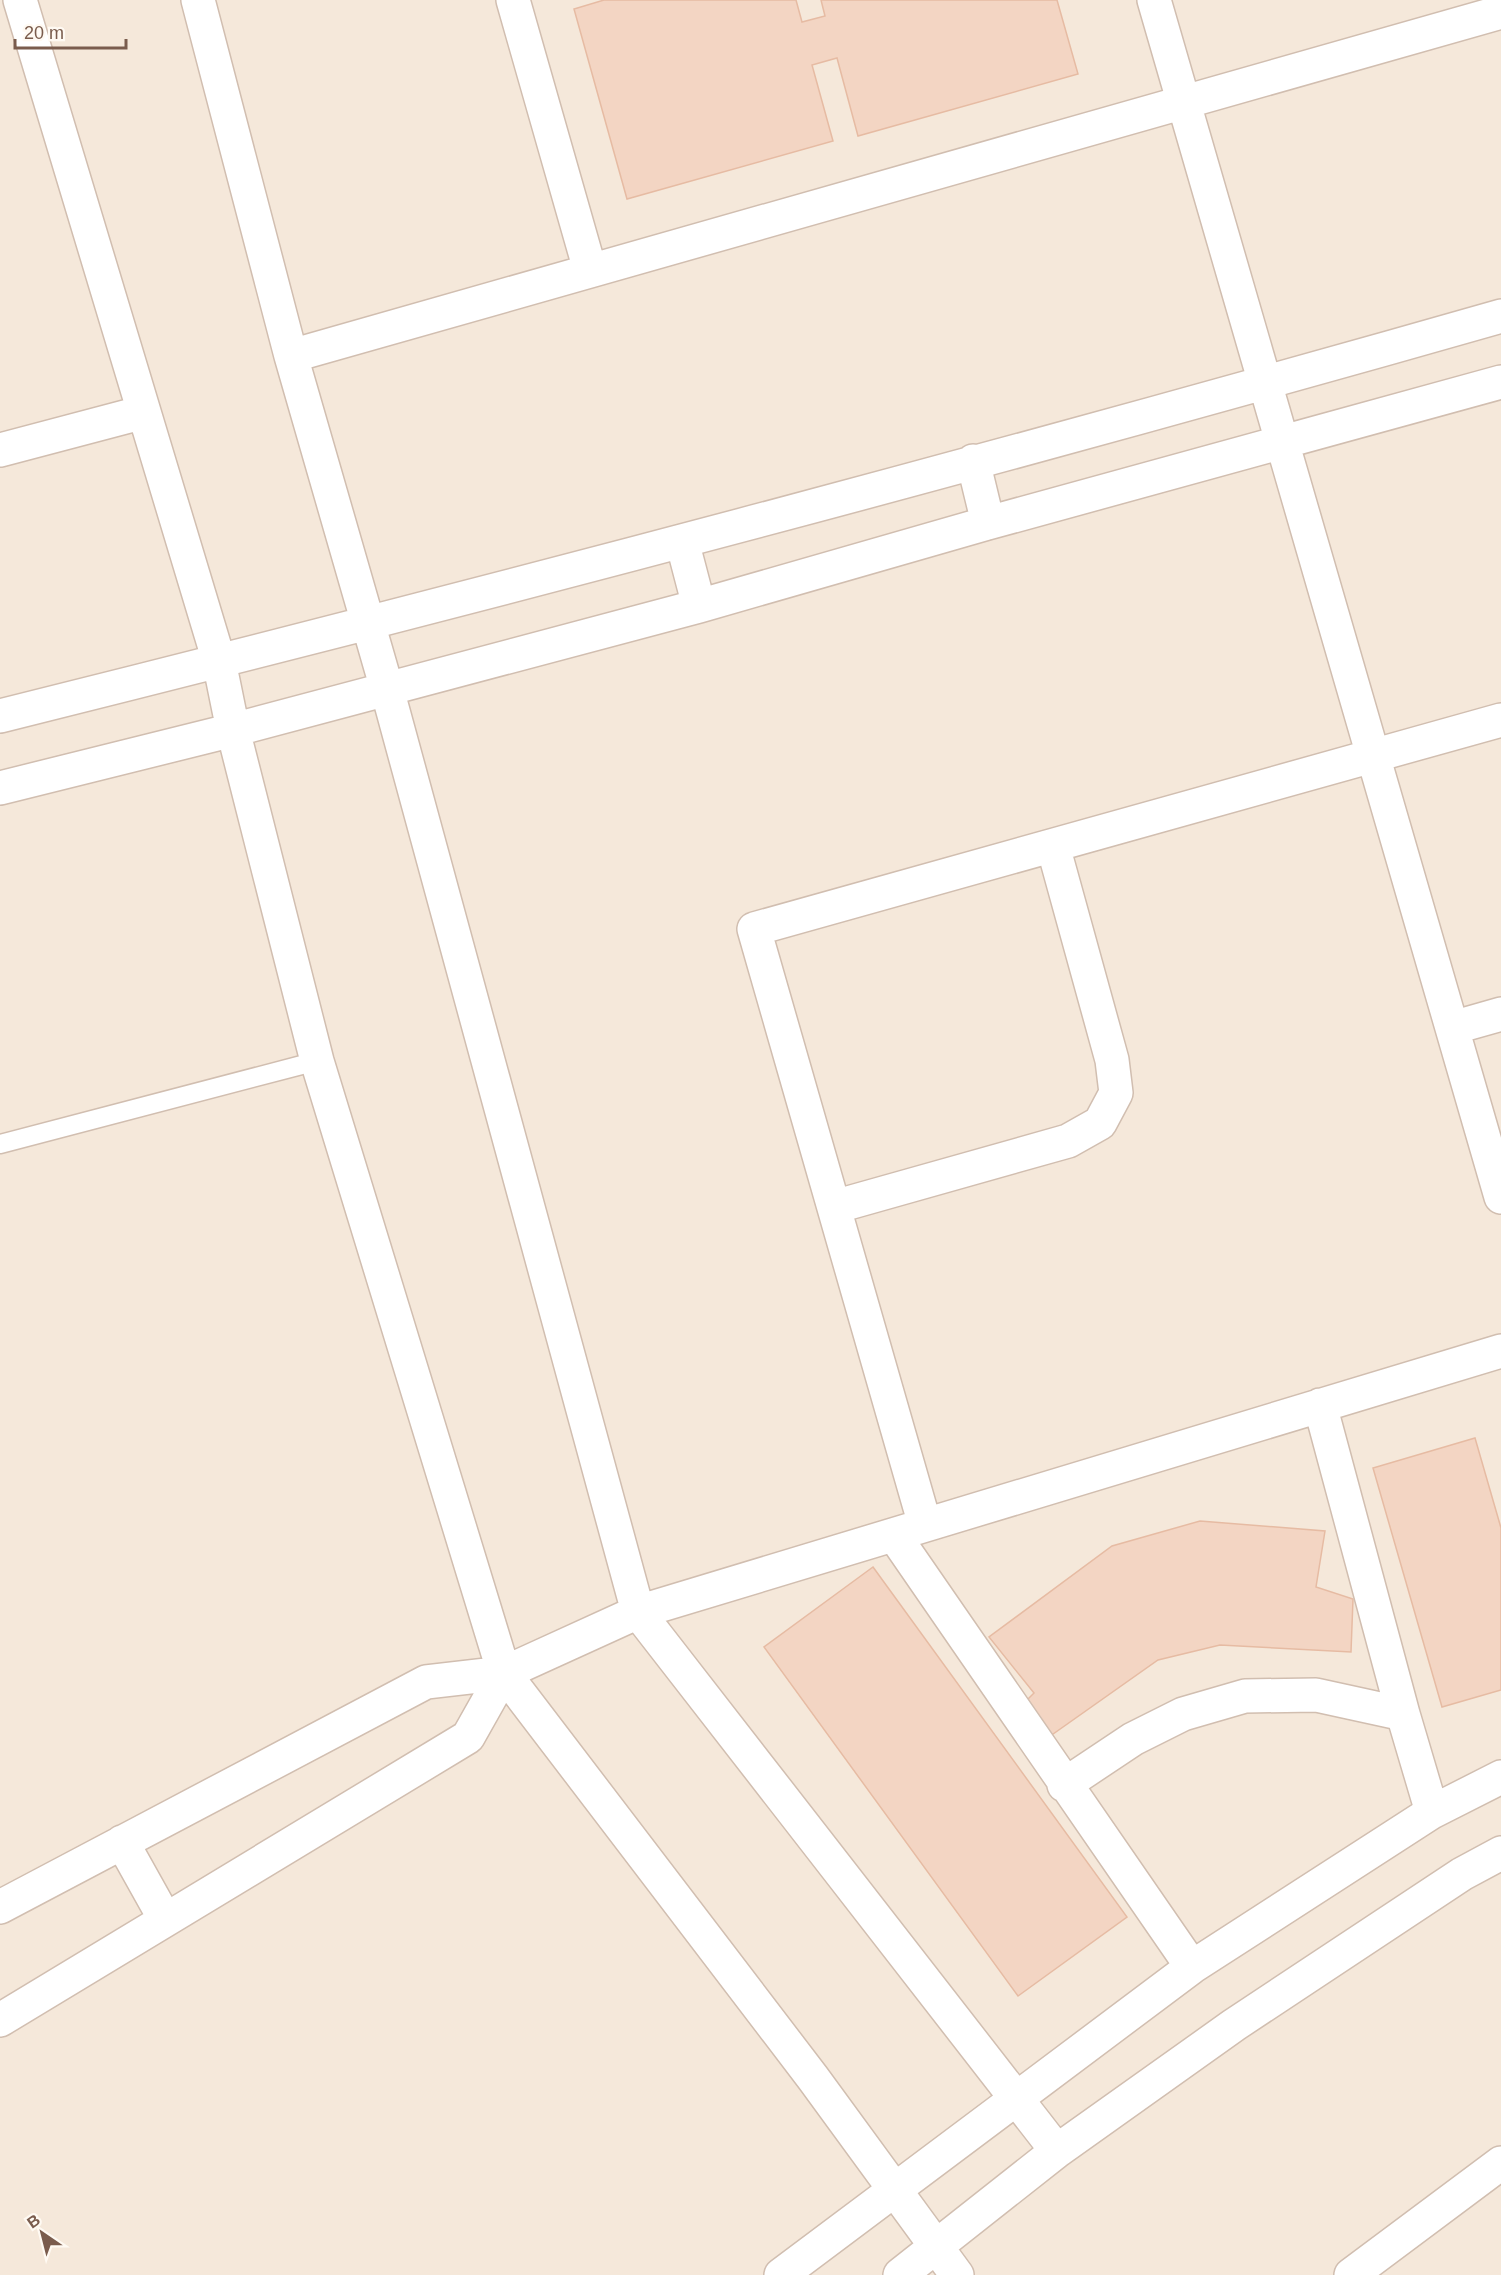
<svg xmlns="http://www.w3.org/2000/svg" width="1501" height="2275" viewBox="0 0 1501 2275" font-family="Arial,sans-serif">
<style>
.residential{fill:#f5e8da}
.building{fill:#f3d5c3;stroke:#e6bba3;stroke-width:1.5}
.lines{fill:none;stroke-linecap:round;stroke-linejoin:round}
.service-casing{stroke:#d1beb0;stroke-width:21}
.minor-casing{stroke:#d1beb0;stroke-width:36}
.service{stroke:#fff;stroke-width:18}
.minor{stroke:#fff;stroke-width:33}
</style>
<rect width="100%" height="100%" fill="#fdf6ec"/>
<path class="residential" d="M 0,0 L 1501,0 L 1501,2275 L 0,2275 Z"/>
<path class="building" d="M 604,0 L 796,0 L 802,22 L 825,16 L 821,0 L 1057,0 L 1078,74 L 858,136 L 837,58 L 812,65 L 833,141 L 627,199 L 574,9 Z
M 1475,1438 L 1501,1528 L 1501,1690 L 1442,1707 L 1373,1468 Z
M 1200,1521 L 1325,1531 L 1316,1587 L 1353,1599 L 1351,1652 L 1220,1645 L 1158,1660 L 1046,1739 L 1022,1705 L 1034,1693 L 989,1637 L 1112,1546 Z
M 873,1567 L 1127,1917 L 1018,1996 L 764,1647 Z"/>
<g class="lines">
<defs>
<path id="service" d="M 0,1144 L 317,1061"/>
<path id="minor" d="M 20,0 L 219,661 L 233,730 L 317,1061 L 504,1673 L 813,2078 L 957,2275
M 198,0 L 291,356 L 387,689 L 638,1612 L 1057,2151
M 513,0 L 590,270
M 1154,0 L 1501,1197
M 291,356 L 1501,12
M 0,450 L 144,412
M 973,461 L 988,523
M 682,541 L 699,606
M 0,716 C 502,591 1003,458 1501,316
M 0,788 L 233,730 L 699,606 L 988,523 L 1501,382
M 1452,1028 L 1501,1014
M 834,1207 L 1068,1141 L 1100,1123 L 1116,1093 L 1112,1060 L 1053,846
M 1320,1405 L 1403,1714
M 925,1525 L 754,929 L 1501,720
M 894,1535 L 1192,1967
M 1064,1785 L 1133,1739 L 1183,1714 L 1245,1696 L 1316,1695 L 1403,1714 L 1432,1812
M 122,1842 L 165,1919
M 0,1907 L 426,1682 L 504,1673 L 638,1612 L 1501,1351
M 0,2020 L 468,1737 L 504,1673
M 781,2275 L 1192,1967 L 1432,1812 L 1501,1777
M 900,2275 L 1057,2151 L 1234,2025 L 1462,1874 L 1501,1853
M 1351,2275 L 1501,2163"/>
</defs>
<use href="#service" class="service-casing"/>
<use href="#minor" class="minor-casing"/>
<use href="#service" class="service"/>
<use href="#minor" class="minor"/>
</g>
<g transform="translate(42 2233) rotate(325)" stroke="#fffaf3" stroke-width="4.5" paint-order="stroke">
<path d="M0-4.5L10 22L0 15L-10 22Z" fill="#7a5c4d"/>
<text y="-9" font-size="16" font-weight="bold" text-anchor="middle" fill="#7a5c4d">B</text>
</g>
<path d="M15 39v9h111v-9" fill="none" stroke="#7a5c4d" stroke-width="3"/>
<text x="24" y="39" font-size="18" fill="#7a5c4d" stroke="#fffaf3" stroke-width="4.5" paint-order="stroke">20 m</text>
</svg>
